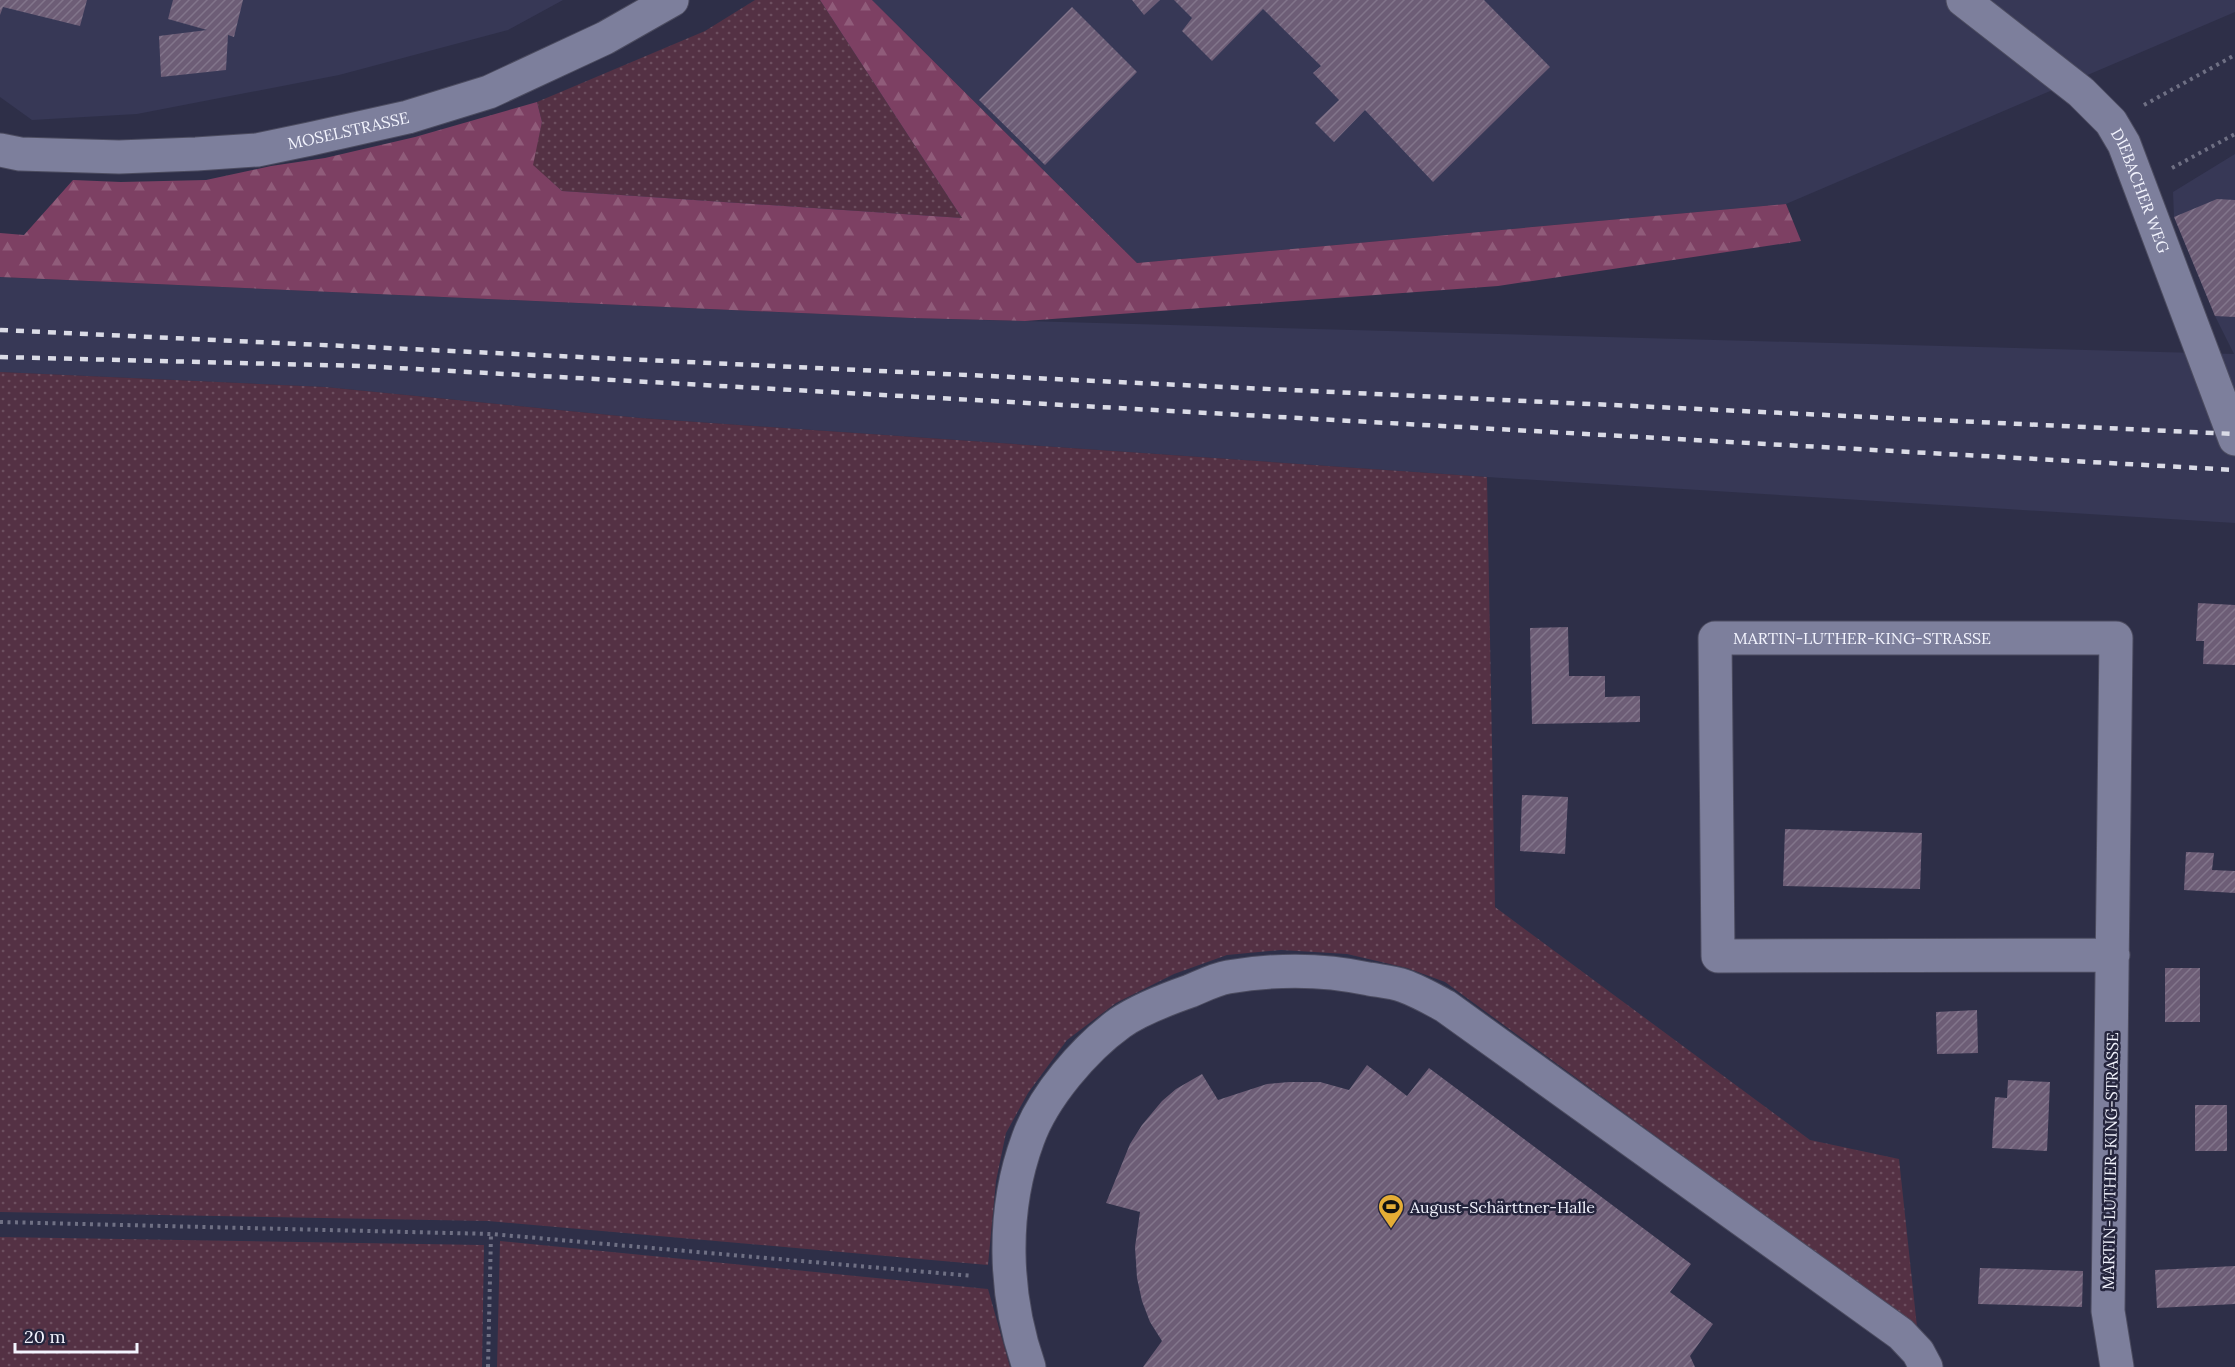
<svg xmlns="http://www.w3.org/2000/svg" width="2235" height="1367" viewBox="0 0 2235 1367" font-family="Lora,serif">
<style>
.built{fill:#373856}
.grass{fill:url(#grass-dots)}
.forest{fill:url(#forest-firs)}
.building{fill:url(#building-hatch)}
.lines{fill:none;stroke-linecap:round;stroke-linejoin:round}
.minor-casing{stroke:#4c4c60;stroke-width:35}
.path{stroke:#6f7084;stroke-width:4;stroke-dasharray:3 4.5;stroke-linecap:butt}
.minor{stroke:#7d7f9c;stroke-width:33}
.rail{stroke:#dadbe6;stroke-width:4.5;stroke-dasharray:8 8;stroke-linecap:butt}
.labels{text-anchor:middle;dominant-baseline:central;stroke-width:5;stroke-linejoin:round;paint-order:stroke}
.street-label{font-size:16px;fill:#f3f4fe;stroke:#25253d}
.poi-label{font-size:16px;fill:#f3f4fe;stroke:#25253d;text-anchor:start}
</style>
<defs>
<pattern id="grass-dots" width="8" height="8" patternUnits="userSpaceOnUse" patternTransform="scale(1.5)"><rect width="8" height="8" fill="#543144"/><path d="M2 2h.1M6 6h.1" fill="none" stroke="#6d4f60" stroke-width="1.8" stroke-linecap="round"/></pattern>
<pattern id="forest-firs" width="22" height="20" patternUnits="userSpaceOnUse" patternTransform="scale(1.5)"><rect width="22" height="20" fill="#7d4063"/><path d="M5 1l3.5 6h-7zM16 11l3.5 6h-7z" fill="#905c7a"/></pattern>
<pattern id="building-hatch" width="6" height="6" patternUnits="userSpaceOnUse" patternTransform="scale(1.5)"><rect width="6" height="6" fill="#6d5d76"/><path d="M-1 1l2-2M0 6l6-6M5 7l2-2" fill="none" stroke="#82758b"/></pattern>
</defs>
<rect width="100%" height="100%" fill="#2e2f48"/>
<path class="built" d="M 0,0 L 563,0 L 508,30 L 339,75 L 137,114 L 32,120 L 0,97 Z
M 872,0 L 2235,0 L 2235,12 L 1786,204 L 1137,263 Z
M 2235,154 L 2235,523 L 1487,477 L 640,418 L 325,387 L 0,372 L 0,277 L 911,318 L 2234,354 L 2215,316 L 2174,217 L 2173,192 Z"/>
<path class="grass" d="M 755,0 L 820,0 L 962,218 L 562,191 L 532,165 L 542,122 L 537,102 L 705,31 Z
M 0,372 L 325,387 L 640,418 L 1487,477 L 1495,907 L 1810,1140 L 1899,1159 L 1917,1327 L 1445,982 L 1407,968 L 1347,954 L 1281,950 L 1227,955 L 1174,974 L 1116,1003 L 1067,1040 L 1028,1093 L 1006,1133 L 996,1181 L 988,1265 L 488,1221 L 0,1212 Z
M 0,1237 L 484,1245 L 482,1367 L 0,1367 Z
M 500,1241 L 988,1289 L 1010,1367 L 497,1367 Z"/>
<path class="forest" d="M 820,0 L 872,0 L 1137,263 L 1786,204 L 1801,241 L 1498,286 L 1025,321 L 911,318 L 0,277 L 0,233 L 24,235 L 73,180 L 121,182 L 206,180 L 271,166 L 325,158 L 415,137 L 537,102 L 542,122 L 533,165 L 562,191 L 962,218 Z"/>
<path class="building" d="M 0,0 L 87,0 L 80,26 L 3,7 L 0,15 Z
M 173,0 L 243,0 L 234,37 L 228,35 L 226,70 L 161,77 L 159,36 L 207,30 L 168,19 Z
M 1132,0 L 1160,0 L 1144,15 Z
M 1174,0 L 1484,0 L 1550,67 L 1433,182 L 1365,110 L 1334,142 L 1315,123 L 1339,100 L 1313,73 L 1321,66 L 1263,9 L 1212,61 L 1182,31 L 1192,18 Z
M 1072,7 L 1137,72 L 1045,165 L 979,100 Z
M 2217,199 L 2235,200 L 2235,317 L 2215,316 L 2174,217 Z
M 2198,603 L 2235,605 L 2235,665 L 2203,664 L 2204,641 L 2196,641 Z
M 1568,627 L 1569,676 L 1605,676 L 1605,697 L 1640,696 L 1640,722 L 1532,724 L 1530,628 Z
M 1522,795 L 1568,797 L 1565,854 L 1520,851 Z
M 1785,829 L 1922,833 L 1920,889 L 1783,886 Z
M 2186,852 L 2214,853 L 2212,870 L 2235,871 L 2235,893 L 2184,890 Z
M 2165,968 L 2200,968 L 2200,1022 L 2165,1022 Z
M 1977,1010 L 1978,1053 L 1937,1054 L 1936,1012 Z
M 1367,1065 L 1407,1096 L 1429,1068 L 1691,1264 L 1670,1292 L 1713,1324 L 1690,1356 L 1695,1367 L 1143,1367 L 1162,1341 L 1150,1322 L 1142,1301 L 1137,1278 L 1135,1247 L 1140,1212 L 1106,1203 L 1130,1144 L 1142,1125 L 1162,1101 L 1176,1089 L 1202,1074 L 1218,1100 L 1267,1084 L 1289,1082 L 1320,1082 L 1349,1090 Z
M 2008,1080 L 2050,1082 L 2047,1151 L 1992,1148 L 1995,1097 L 2007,1098 Z
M 2195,1105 L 2227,1105 L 2227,1151 L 2195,1151 Z
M 2235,1266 L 2235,1304 L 2157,1308 L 2155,1270 Z
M 1980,1268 L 2083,1271 L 2082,1307 L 1978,1304 Z"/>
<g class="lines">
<defs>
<g id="minor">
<path id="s1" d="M 1963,0 L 2081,92 L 2111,122 L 2124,144 L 2235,439"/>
<path id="s2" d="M 0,150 L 20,154 L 119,157 L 196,154 L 257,150 L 310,139 L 408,117 L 489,92 L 605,38 L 672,0"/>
<path id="s3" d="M 2113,955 L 1718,956 L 1715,638 L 2116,638 L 2108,1311 L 2117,1367"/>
<path d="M 1029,1367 C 1004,1295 1001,1212 1028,1139 C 1043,1097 1084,1049 1120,1023 C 1137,1011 1170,998 1190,991 C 1202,986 1216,979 1228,977 C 1275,969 1323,969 1369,979 C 1380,981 1393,982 1404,986 C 1418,991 1432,999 1445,1006 L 1901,1334 L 1918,1352 L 1926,1367"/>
</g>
</defs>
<use href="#minor" class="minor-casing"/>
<path class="path" d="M 2144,105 L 2235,55
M 2172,168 L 2235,134
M 0,1222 L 491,1234 L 973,1276
M 488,1367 L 491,1234"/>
<use href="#minor" class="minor"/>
<path class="rail" d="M 0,330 L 2235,434
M 0,357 L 361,366 L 2235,470"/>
</g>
<defs>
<symbol id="stadium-pin" viewBox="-11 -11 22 30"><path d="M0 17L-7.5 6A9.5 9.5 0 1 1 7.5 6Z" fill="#e5ad35" stroke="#25253d"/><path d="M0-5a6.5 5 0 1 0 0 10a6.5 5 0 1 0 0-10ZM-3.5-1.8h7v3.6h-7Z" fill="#111"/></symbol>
</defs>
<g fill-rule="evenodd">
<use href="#stadium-pin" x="1376" y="1192" width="30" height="40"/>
</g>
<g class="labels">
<g class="street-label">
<text stroke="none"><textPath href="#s2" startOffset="351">MOSELSTRASSE</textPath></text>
<text stroke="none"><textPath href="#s1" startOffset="267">DIEBACHER WEG</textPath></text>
<text stroke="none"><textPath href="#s3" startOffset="860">MARTIN-LUTHER-KING-STRASSE</textPath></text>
<text transform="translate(2110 1161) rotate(-89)">MARTIN-LUTHER-KING-STRASSE</text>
</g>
<g class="poi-label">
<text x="1410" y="1207">August-Schärttner-Halle</text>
</g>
</g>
<path d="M15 1343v9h122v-9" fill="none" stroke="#f3f4fe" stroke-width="3"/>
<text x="24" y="1343" font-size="18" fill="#f3f4fe" stroke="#25253d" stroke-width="4.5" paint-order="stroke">20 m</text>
</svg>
